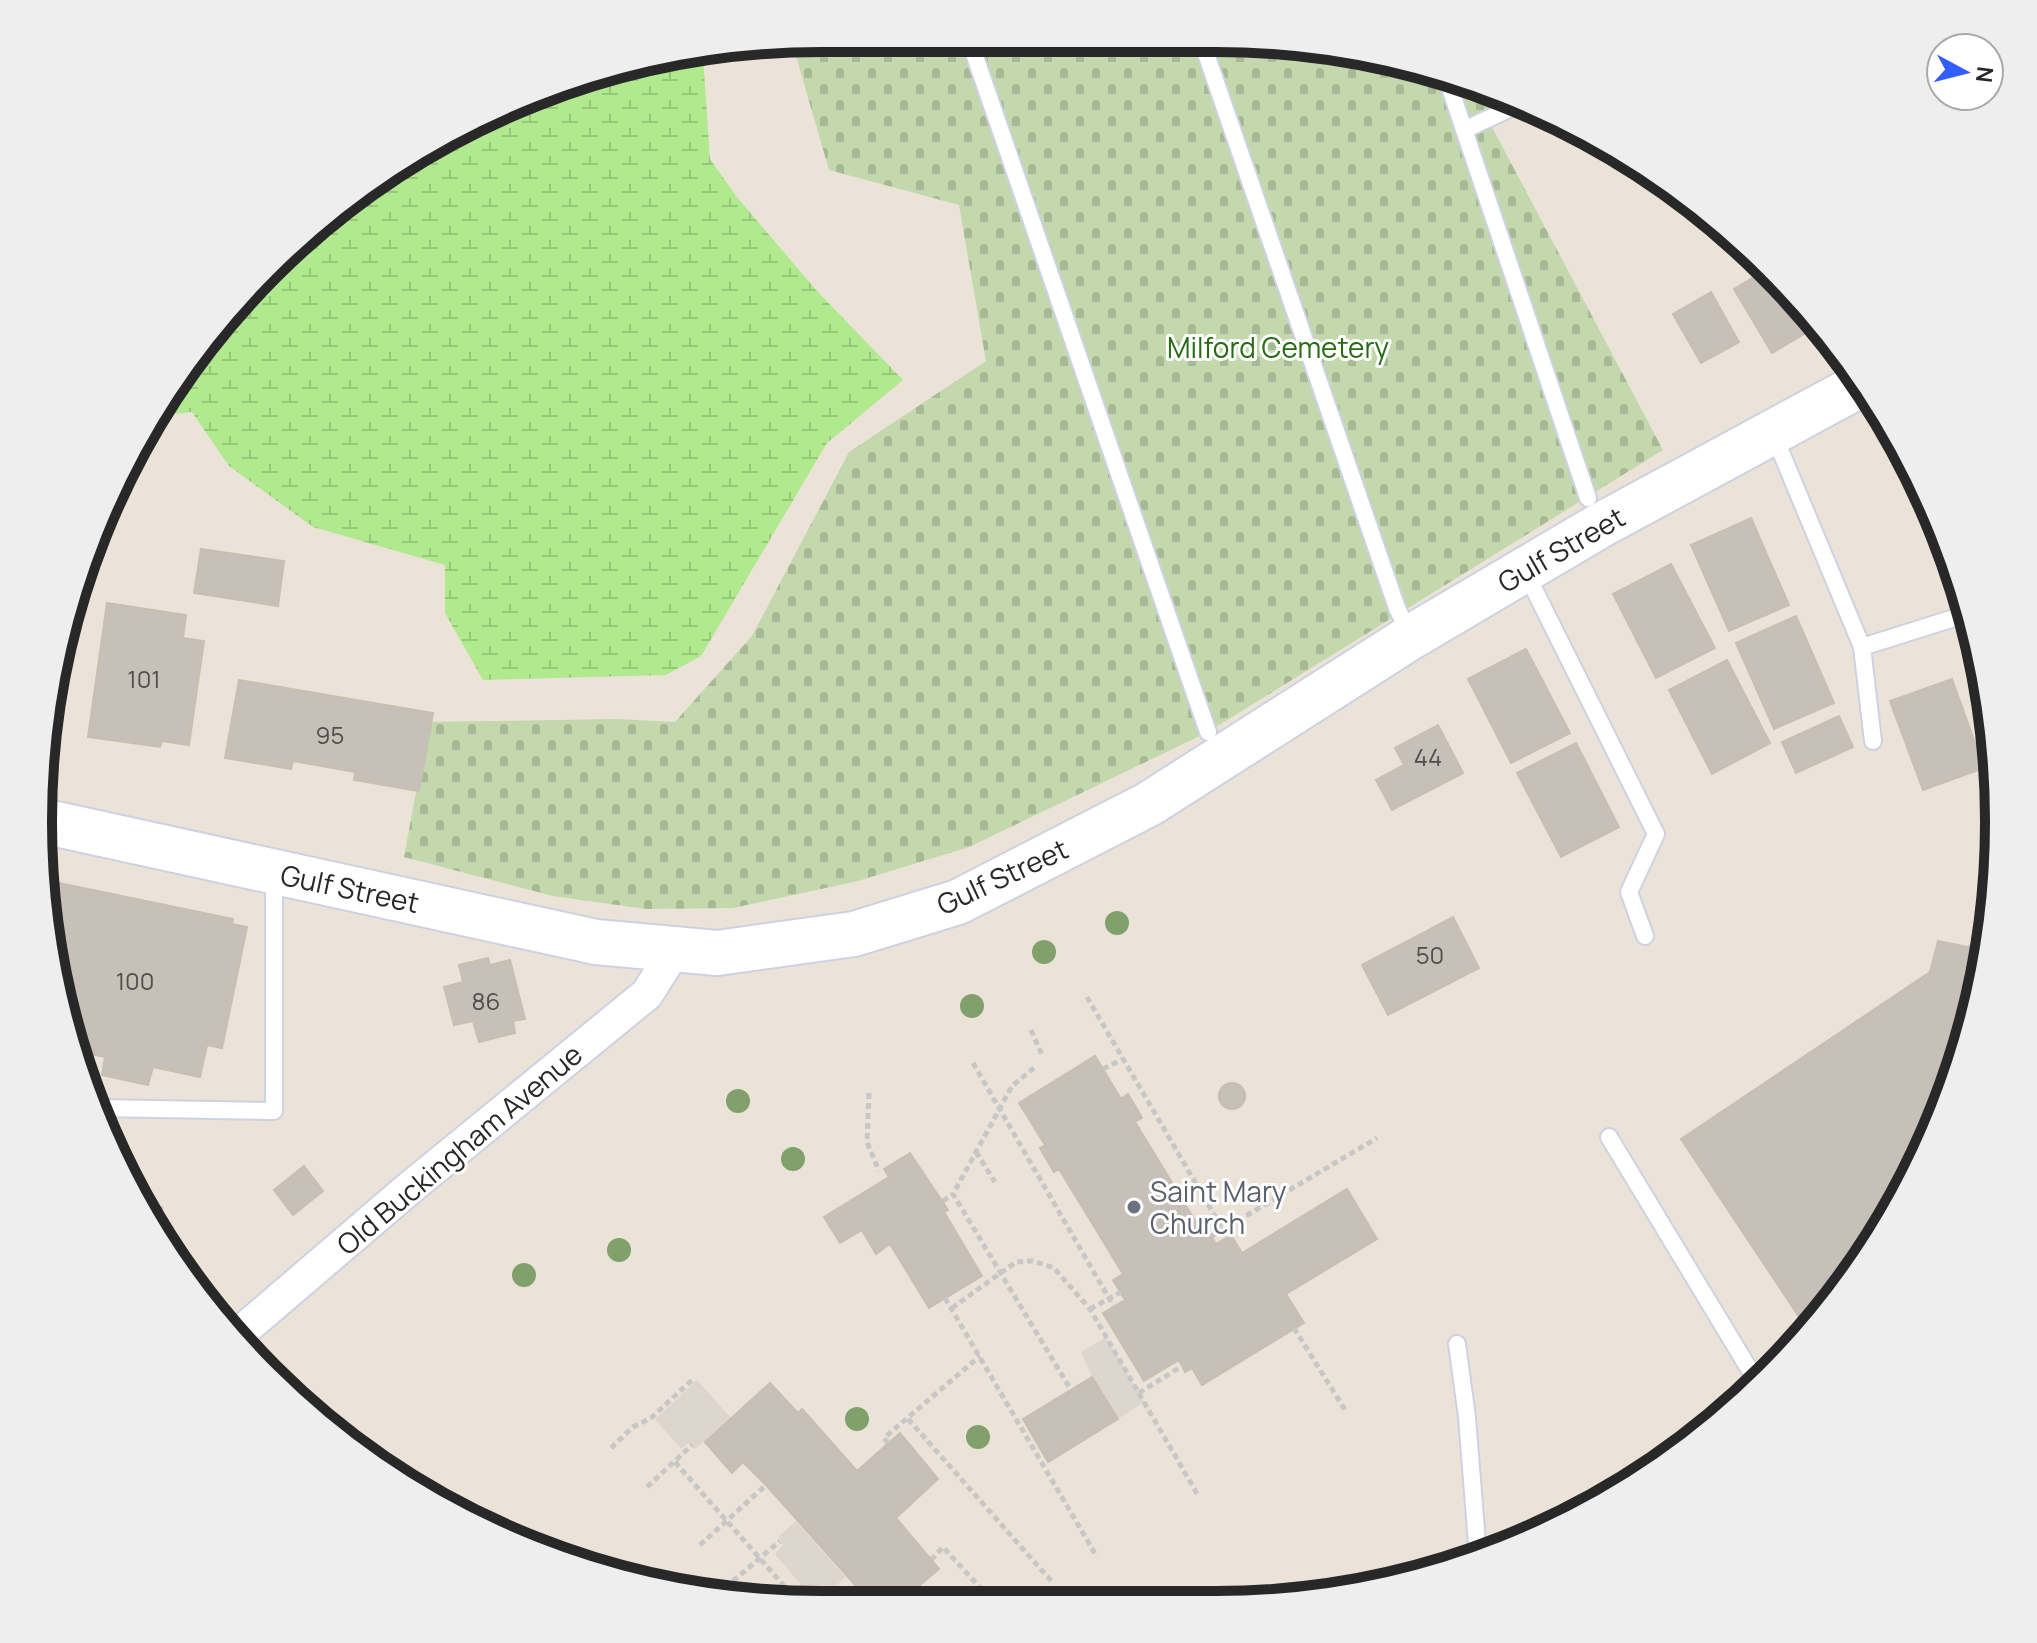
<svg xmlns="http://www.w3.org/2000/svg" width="2037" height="1643" viewBox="0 0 2037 1643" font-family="Manrope,sans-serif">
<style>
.wetland{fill:url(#wetland-marsh)}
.cemetery{fill:url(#cemetery-stones)}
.plaza{fill:#dcd6cf}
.building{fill:#c7c0b8;stroke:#c7bfb2;stroke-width:2}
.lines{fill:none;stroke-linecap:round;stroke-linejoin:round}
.lane-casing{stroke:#cdd2e3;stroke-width:20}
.street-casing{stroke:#cdd2e3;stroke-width:36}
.secondary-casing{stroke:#cdd2e3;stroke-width:48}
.path{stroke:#c7c7c7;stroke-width:5;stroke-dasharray:6 4;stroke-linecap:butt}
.lane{stroke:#fff;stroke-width:16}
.street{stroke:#fff;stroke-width:32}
.secondary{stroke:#fff;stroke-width:44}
.tree{fill:#80a16b}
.worship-dot{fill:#6b7280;stroke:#fff;stroke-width:3}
.labels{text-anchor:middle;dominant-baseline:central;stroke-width:6;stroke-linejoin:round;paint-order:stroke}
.number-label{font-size:24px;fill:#504e4c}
.park-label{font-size:28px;fill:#276b12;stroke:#fff}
.street-label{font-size:28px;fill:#282828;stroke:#fff}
.worship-label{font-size:28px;fill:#5b616d;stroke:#fff;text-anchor:start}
.rim{fill:none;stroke:#282828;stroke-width:10}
</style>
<defs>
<pattern id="wetland-marsh" width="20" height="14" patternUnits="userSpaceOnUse" patternTransform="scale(2)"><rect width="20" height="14" fill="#b0e98e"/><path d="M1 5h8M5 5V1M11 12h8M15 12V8" fill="none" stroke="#97c87a"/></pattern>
<pattern id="cemetery-stones" width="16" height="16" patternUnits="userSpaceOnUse" patternTransform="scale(2)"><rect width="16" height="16" fill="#c3d8ad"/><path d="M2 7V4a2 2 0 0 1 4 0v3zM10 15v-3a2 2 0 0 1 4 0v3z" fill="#a8b995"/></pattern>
</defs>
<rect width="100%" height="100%" fill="#ece3d8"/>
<path class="wetland" d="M 703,54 L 710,159 L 736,196 L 816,290 L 903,380 L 827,443 L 701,656 L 666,675 L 483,680 L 445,613 L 445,565 L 313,527 L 229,466 L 192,412 L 154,416 L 268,267 L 430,143 L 619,65 Z"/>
<path class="cemetery" d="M 822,38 L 1267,40 L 1515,98 L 1483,110 L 1663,450 L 1208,732 L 969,847 L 858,881 L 733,908 L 646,909 L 553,896 L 404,857 L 429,722 L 618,719 L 675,722 L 752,636 L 849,452 L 986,361 L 959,205 L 829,170 L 792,42 Z"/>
<path class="plaza" d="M 1106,1337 L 1144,1402 L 1118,1419 L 1092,1377 L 1081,1352 Z
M 697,1380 L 731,1418 L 695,1449 L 689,1443 L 681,1449 L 655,1419 Z
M 796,1521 L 845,1577 L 828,1594 L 821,1586 L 810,1596 L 775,1554 L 783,1545 L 778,1537 Z"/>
<path class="building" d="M 1767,269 L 1808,313 L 1816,327 L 1772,353 L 1734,289 Z
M 1711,292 L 1739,342 L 1701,363 L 1673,314 Z
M 1751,518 L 1789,605 L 1729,631 L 1691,545 Z
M 201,549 L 284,561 L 278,606 L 194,593 Z
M 1671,564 L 1715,648 L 1656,678 L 1613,594 Z
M 107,603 L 186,615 L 183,638 L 204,641 L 189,745 L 162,741 L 160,747 L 88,737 Z
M 1796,616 L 1834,703 L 1774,729 L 1736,643 Z
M 1526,649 L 1570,733 L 1511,763 L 1468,679 Z
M 1727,660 L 1770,743 L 1712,774 L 1669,690 Z
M 1952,679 L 1984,768 L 1923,790 L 1890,701 Z
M 239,680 L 433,713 L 419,791 L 354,780 L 355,772 L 293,761 L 291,769 L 225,758 Z
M 1839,716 L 1853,747 L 1796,773 L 1782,742 Z
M 1438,725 L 1463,773 L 1392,810 L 1376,780 L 1404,765 L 1395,748 Z
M 1576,743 L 1619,827 L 1561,857 L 1517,773 Z
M 1995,852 L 1992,923 L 1958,1073 L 1894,1213 L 1809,1332 L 1681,1139 L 1930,972 L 1938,941 L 1967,947 L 1975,942 Z
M 59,883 L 233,919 L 232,924 L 247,927 L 222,1048 L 207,1045 L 200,1077 L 153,1067 L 148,1085 L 102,1075 L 105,1057 L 79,1052 L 53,975 L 49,931 Z
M 1453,917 L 1479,968 L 1388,1015 L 1362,965 Z
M 488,958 L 490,965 L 510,960 L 525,1019 L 513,1021 L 515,1033 L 479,1042 L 473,1021 L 454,1025 L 444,987 L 463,982 L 459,965 Z
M 1095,1056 L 1121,1099 L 1128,1094 L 1142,1118 L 1135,1122 L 1199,1227 L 1204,1224 L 1216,1244 L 1231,1235 L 1242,1253 L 1347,1189 L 1377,1239 L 1286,1294 L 1304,1323 L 1202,1385 L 1192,1368 L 1185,1372 L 1179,1360 L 1144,1381 L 1103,1313 L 1125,1300 L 1113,1280 L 1123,1274 L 1059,1169 L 1054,1172 L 1040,1148 L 1045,1145 L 1019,1103 Z
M1219 1096a13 13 0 1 1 26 0a13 13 0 1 1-26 0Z
M 910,1153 L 948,1210 L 944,1212 L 982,1276 L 929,1308 L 890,1244 L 876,1254 L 862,1230 L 840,1243 L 824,1217 L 889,1177 L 884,1169 Z
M 304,1166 L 323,1191 L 293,1215 L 274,1190 Z
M 162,1207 L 165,1238 L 146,1209 Z
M 1092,1377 L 1118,1419 L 1048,1462 L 1023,1419 Z
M 770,1383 L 798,1413 L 802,1409 L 857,1471 L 900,1433 L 938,1479 L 896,1518 L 939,1569 L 906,1597 L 897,1588 L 877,1603 L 871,1603 L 766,1485 L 743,1462 L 732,1473 L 705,1442 Z"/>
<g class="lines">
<defs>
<path id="lane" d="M 969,39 L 1208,732
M 1201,39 L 1397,608 L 1410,635
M 1448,82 L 1588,498
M 1464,130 L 1524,102
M 1773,433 L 1862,647 L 1873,741
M 1526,573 L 1656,834 L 1629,892 L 1645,936
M 1862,647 L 1970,613
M 98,1108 L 274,1111 L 274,873
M 1609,1137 L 1757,1382
M 1457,1344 L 1467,1417 L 1478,1556"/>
<path id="street" d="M 233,1339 L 406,1191 L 647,994 L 674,951"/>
<path id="secondary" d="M 38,820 L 596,942 L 717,953 L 854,934 L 958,902 L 1149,804 L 1411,637 L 1601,525 L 1862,384"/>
</defs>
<use href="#lane" class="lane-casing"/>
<use href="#street" class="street-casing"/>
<use href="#secondary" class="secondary-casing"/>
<path class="path" d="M 1087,997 L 1223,1230
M 1031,1030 L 1043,1057
M 973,1063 L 1114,1307
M 1034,1068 L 1012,1086 L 953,1194 L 1071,1390
M 1103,1069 L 1123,1059
M 869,1093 L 867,1142 L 879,1171
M 976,1152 L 995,1182
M 943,1201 L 953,1194
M 1212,1236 L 1377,1138
M 945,1298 L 1097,1557
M 952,1308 L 1016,1262 L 1033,1261 L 1054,1268 L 1090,1309 L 1199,1497
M 1090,1309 L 1121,1292
M 1294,1328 L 1345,1410
M 1139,1393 L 1182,1366
M 908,1419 L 1053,1583
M 888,1443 L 884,1438 L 980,1356
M 611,1448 L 633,1427 L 651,1418 L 692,1380 L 695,1383
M 675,1462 L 799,1603
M 647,1487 L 692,1445
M 700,1545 L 766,1485
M 931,1560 L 943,1547 L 994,1603
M 733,1581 L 780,1541
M 810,1603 L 825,1589"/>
<use href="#lane" class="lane"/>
<use href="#street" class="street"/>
<use href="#secondary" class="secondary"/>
</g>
<g class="tree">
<circle cx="1117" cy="923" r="12"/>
<circle cx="1044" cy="952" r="12"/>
<circle cx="972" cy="1006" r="12"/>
<circle cx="738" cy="1101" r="12"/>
<circle cx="793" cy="1159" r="12"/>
<circle cx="619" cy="1250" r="12"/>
<circle cx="524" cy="1275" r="12"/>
<circle cx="857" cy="1419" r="12"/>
<circle cx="978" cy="1437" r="12"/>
</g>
<circle class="worship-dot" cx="1134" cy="1207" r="8"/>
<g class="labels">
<g class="number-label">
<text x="144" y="678">101</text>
<text x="330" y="734">95</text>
<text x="1428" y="756">44</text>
<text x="1430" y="954">50</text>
<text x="135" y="980">100</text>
<text x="486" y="1000">86</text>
</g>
<g class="park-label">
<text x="1278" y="347">Milford Cemetery</text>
</g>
<g class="street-label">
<text transform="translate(1561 549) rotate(-30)">Gulf Street</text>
<text transform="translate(1002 876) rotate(-25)">Gulf Street</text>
<text transform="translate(350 888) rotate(12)">Gulf Street</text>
<text transform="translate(459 1149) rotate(-40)">Old Buckingham Avenue</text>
</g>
<g class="worship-label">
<text x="1150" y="1191">Saint Mary<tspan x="1150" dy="32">Church</tspan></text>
</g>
</g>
<path d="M0 0H2037V1643H0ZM821 52H1216A769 769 0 0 1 1985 821V822A769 769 0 0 1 1216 1591H821A769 769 0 0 1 52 822V821A769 769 0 0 1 821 52Z" fill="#eee" fill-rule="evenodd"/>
<path class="rim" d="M821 52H1216A769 769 0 0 1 1985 821V822A769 769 0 0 1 1216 1591H821A769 769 0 0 1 52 822V821A769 769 0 0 1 821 52Z"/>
<g transform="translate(1965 72) rotate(97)"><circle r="38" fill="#ffffff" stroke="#a9a9a9" stroke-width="2"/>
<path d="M0-6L14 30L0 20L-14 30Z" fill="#325eff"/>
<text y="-12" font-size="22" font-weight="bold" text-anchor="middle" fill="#282828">N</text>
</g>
</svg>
